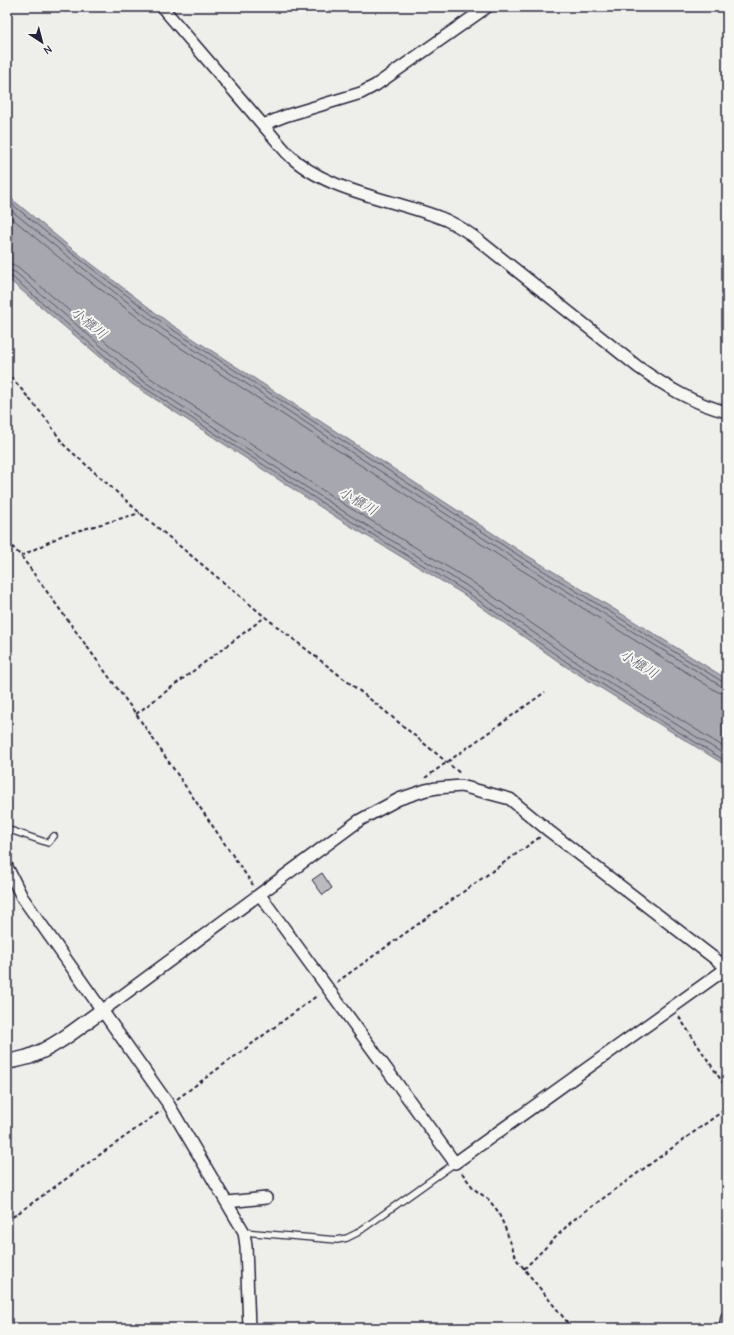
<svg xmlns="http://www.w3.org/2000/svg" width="734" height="1335" viewBox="0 0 734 1335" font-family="'Comic Neue','Klee One',sans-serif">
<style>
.water{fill:#a7a7af;stroke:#727281}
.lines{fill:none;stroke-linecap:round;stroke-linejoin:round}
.shore{stroke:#575769;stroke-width:1}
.building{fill:#bbbbbf;stroke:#22223b}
.service-casing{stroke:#22223b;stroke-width:8}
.minor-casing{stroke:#22223b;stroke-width:14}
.tertiary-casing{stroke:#22223b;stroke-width:17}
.path{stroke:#22223b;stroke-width:2;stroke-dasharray:4 3;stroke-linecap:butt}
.service{stroke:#f6f6f2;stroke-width:5.5}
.minor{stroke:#f6f6f2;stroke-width:11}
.tertiary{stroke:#f6f6f2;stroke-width:14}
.labels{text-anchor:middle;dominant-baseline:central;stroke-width:4;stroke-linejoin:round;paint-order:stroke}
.water-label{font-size:14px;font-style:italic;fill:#575769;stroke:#f6f6f2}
</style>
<rect width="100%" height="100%" fill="#eeeeeb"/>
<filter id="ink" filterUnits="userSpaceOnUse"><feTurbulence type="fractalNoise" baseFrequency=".025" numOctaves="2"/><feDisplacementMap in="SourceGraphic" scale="8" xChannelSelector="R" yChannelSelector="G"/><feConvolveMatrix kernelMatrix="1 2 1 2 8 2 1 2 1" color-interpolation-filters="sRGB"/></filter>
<g filter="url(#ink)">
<path class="water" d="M 7,195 L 71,248 L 169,323 L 520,551 L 727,679 L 727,766 L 565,666 L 463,594 L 342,521 L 132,384 L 7,278 Z"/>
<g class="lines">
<path class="shore" d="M 7,200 L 69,251 L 167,326 L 518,555 L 723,682 L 727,682
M 7,207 L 66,255 L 164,330 L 515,559 L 721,686 L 727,688
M 7,214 L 62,260 L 161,335 L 512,564 L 718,692 L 727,694
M 7,264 L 12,264 L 18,267 L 141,372 L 350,508 L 471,581 L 574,653 L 727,749
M 7,270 L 15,272 L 137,377 L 346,513 L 467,586 L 570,658 L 727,756
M 7,275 L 11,276 L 134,381 L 344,517 L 465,591 L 568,663 L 727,762"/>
</g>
<path class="building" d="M 322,873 L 332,888 L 323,895 L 312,880 Z"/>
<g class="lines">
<defs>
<path id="service" d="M 7,829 L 48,843 L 54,836
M 244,1232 L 337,1240 L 347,1238 L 357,1233 L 455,1163"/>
<path id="minor" d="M 162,7 L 287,153 C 326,193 396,199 446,220 C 459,226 471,234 482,243 L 638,367 C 665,386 694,404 727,412
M 263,125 L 285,116 L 361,93 L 376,85 L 487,7
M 7,867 L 22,897 L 169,1105 L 244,1232 L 246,1246 L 249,1328
M 260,895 L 455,1163 L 727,968
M 103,1010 L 360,820 L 399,799 L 426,790 L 437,788 L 461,786 L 510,799 L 549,831 L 727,968
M 227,1202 L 266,1198
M 725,1328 L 727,1317"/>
<path id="tertiary" d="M 7,1062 C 15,1060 24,1059 31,1056 C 57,1046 80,1026 103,1010"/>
</defs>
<use href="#service" class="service-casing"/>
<use href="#minor" class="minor-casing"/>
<use href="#tertiary" class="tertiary-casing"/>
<path class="path" d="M 7,372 L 47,420 L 64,445 L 140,513 L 265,617 L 380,707 L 461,774
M 7,541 L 21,556 L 136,714 L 253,885
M 21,556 L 63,535 L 140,513
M 136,714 L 265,617
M 425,778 L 545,692
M 337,982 L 540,837
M 679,1017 L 727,1089
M 177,1099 L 318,995
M 462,1173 L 474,1189 L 488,1199 L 497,1210 L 504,1225 L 517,1260 L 572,1328
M 7,1221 L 161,1111
M 524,1269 L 572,1221 L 727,1108"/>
<use href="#service" class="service"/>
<use href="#minor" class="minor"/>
<use href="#tertiary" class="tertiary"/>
</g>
</g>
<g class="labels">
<g class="water-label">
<text transform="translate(89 323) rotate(39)">小櫃川</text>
<text transform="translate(358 501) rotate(30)">小櫃川</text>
<text transform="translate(639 664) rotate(32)">小櫃川</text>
</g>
</g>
<rect width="734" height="1335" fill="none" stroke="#f6f6f2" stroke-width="24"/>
<rect x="12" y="12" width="710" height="1311" fill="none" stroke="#22223b" stroke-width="1.5" filter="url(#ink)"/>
<g transform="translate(42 42) rotate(144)" stroke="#f6f6f2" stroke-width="3" paint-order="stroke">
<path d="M0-3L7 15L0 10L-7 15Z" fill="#22223b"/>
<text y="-6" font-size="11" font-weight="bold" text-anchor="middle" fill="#22223b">N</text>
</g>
</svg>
